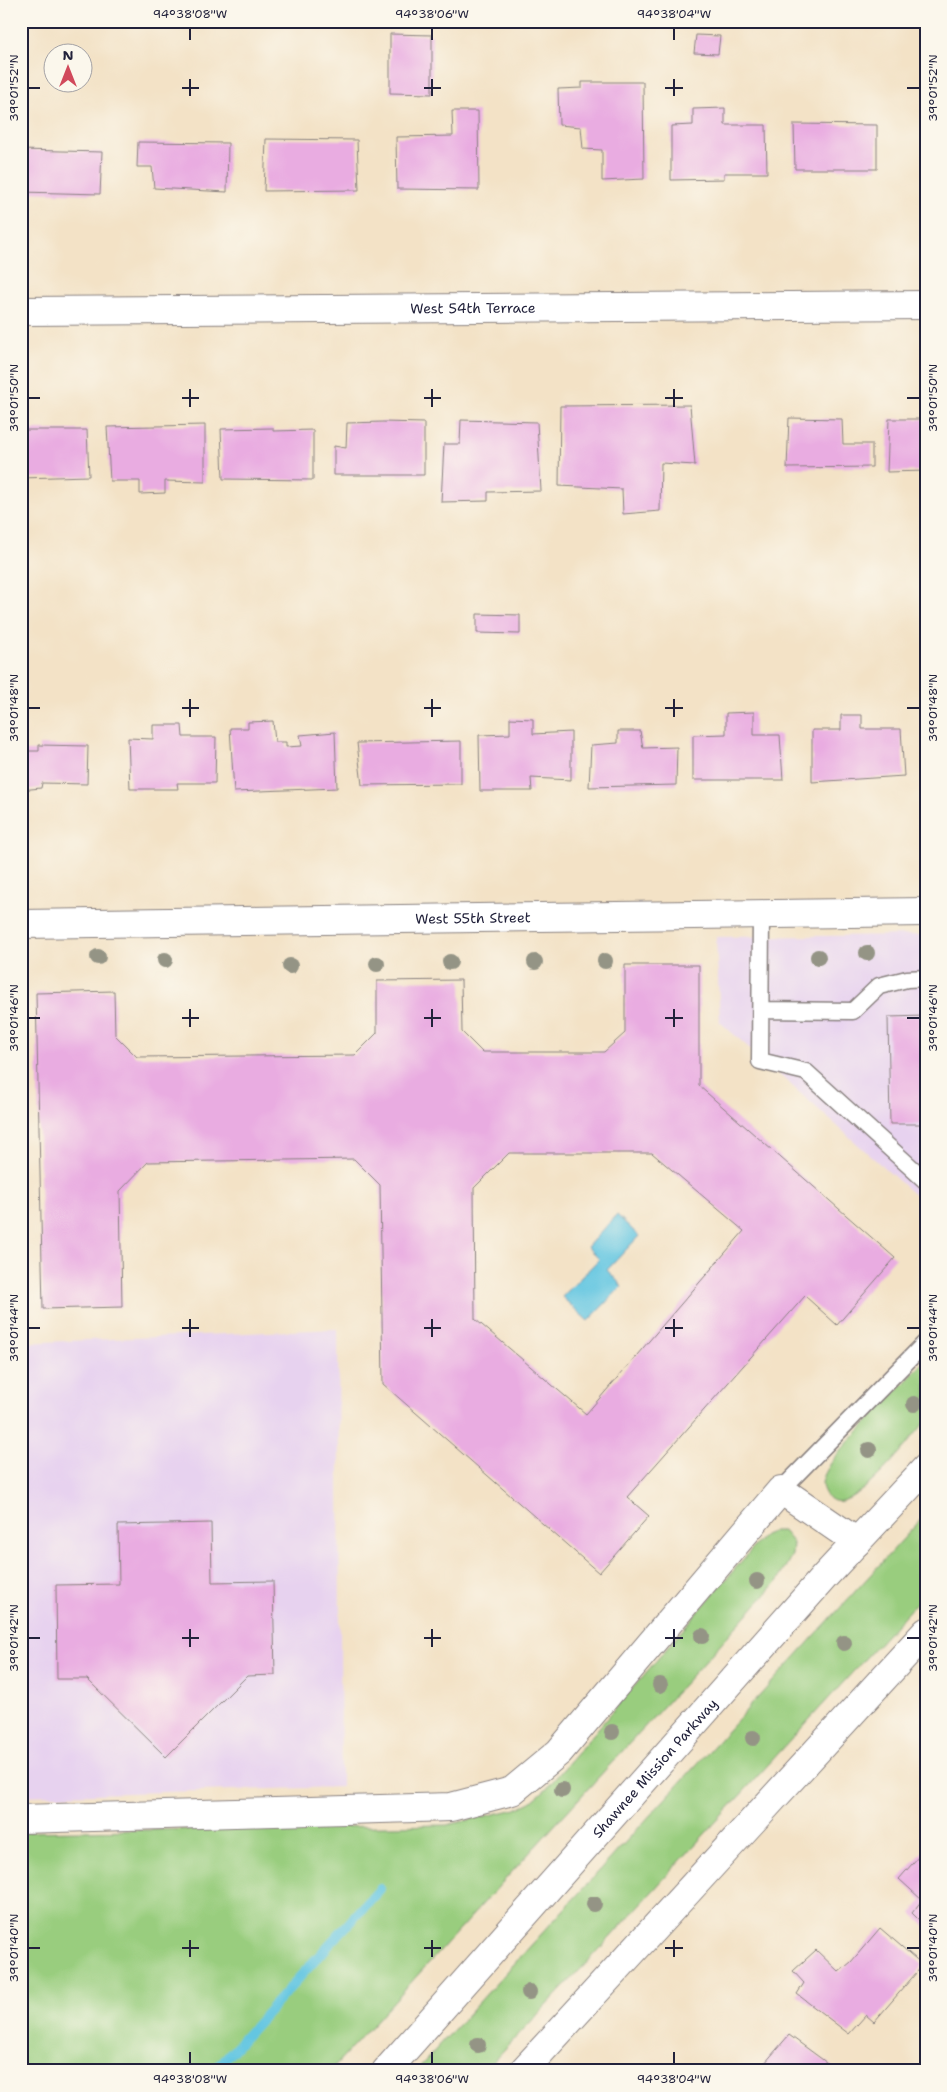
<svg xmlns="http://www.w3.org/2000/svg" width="947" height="2092" viewBox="0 0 947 2092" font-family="'Shantell Sans',sans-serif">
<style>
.built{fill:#e7d2ef}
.green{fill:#99cd7e;stroke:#5e785c}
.water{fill:#63c6e1;stroke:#42748e}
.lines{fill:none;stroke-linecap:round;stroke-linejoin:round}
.stream{stroke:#63c6e1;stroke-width:10}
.building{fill:#e9ace1;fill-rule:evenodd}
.lane-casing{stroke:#8a8280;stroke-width:19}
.street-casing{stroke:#8a8280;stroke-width:30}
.secondary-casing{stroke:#8a8280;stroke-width:30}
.highway-casing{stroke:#8a8280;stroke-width:30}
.lane{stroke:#fff;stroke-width:16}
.street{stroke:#fff;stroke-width:28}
.secondary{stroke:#fff;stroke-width:28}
.highway{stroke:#fff;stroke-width:28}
.tree{fill:#949485}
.ticks{fill:none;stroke:#22223b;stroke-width:2}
.labels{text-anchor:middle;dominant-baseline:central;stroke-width:4.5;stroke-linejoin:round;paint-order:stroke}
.street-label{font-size:14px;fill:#22223b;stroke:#fbf7ec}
.neatline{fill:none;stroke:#22223b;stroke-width:2}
.ticks-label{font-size:12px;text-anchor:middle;fill:#22223b}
</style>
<rect width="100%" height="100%" fill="#fbf7ec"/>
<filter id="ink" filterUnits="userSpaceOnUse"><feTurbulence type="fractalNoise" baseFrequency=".02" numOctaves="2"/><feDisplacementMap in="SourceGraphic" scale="10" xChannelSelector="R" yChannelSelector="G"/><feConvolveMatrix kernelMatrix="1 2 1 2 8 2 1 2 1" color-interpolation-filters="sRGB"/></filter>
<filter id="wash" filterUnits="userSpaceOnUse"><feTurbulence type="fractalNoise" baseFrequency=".0096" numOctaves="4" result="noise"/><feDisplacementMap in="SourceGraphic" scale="20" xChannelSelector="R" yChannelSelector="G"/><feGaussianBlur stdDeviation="1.12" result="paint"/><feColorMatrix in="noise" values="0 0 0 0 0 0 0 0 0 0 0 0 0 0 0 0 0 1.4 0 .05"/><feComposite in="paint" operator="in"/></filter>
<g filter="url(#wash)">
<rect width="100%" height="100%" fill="#f3e2c6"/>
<path class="built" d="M 926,935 L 926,1205 L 720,1022 L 716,937 Z
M 338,1329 L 341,1787 L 21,1796 L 21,1343 Z"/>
<path class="green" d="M 926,1360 L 926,1421 C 913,1436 841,1533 824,1491 C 820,1484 823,1477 827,1470 C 836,1453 851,1440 863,1427 C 884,1404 905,1382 926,1360 Z
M 926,1514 L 926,1592 L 597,1952 L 484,2071 L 416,2071 Z
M 774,1531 L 783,1531 L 793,1543 L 792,1555 L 777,1582 L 330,2071 L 21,2071 L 21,1832 L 447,1825 L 516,1809 L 531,1802 L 547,1788 L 764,1535 Z"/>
<path class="water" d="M 617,1215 L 639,1236 L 607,1270 L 622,1286 L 588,1321 L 562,1297 L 599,1259 L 587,1247 Z"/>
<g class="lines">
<path class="stream" d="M 214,2071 L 380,1889"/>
</g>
<g id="blocks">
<path class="building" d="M 390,34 L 432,35 L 432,94 L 390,93 Z
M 696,35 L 720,36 L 718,54 L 694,53 Z
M 582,82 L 643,82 L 644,179 L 602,181 L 602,150 L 583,149 L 581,127 L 559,125 L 558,89 L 582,88 Z
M 725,108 L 725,125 L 766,125 L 767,173 L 724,173 L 724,179 L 671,180 L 671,126 L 693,125 L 693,109 Z
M 452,111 L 478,111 L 479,190 L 397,189 L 396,137 L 453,136 Z
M 794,124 L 877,125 L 877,169 L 795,169 Z
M 266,139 L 357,140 L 359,190 L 264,191 Z
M 138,142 L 228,143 L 227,192 L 154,188 L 152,167 L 137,167 Z
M 21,150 L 102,152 L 100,194 L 21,192 Z
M 690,405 L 695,465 L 661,463 L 660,511 L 623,514 L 622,489 L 559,486 L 560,406 Z
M 789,418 L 842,419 L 843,444 L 872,444 L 872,467 L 787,468 Z
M 889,419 L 926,419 L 926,471 L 887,472 Z
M 461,420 L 537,422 L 541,491 L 488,492 L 488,501 L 441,502 L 444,444 L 460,444 Z
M 383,422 L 424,423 L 424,475 L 334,475 L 334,446 L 346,448 L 347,423 Z
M 205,425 L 205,482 L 165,481 L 165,493 L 140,494 L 140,481 L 110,481 L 107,427 Z
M 273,428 L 273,431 L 313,430 L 313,480 L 223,479 L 221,429 Z
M 21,430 L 87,430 L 89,476 L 21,478 Z
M 477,614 L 520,615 L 520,634 L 477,633 Z
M 754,712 L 754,735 L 780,735 L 783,780 L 693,780 L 693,735 L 726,734 L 726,713 Z
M 841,715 L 862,715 L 862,729 L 901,729 L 904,776 L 812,782 L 812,730 L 841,730 Z
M 510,718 L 533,719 L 533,734 L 571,732 L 571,780 L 531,778 L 532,791 L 480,791 L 479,735 L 510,734 Z
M 273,721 L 275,742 L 286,742 L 286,747 L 302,746 L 300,735 L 335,732 L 337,788 L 234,792 L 230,728 L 248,728 L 248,722 Z
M 153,725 L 182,725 L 183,737 L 216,737 L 215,783 L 177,783 L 178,789 L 130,789 L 128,738 L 153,739 Z
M 618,731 L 640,731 L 643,748 L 677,747 L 676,785 L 589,787 L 591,745 L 618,743 Z
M 461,741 L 461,784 L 362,785 L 357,743 Z
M 39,745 L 88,746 L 87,784 L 42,783 L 41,788 L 21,790 L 21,751 L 39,751 Z
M 625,965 L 699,965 L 699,1086 L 895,1258 L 837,1325 L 805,1296 L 627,1497 L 649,1516 L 599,1573 L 383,1384 L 380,1185 L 354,1159 L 148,1162 L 120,1191 L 122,1307 L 43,1309 L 36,993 L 114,991 L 115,1035 L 137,1057 L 355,1055 L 377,1033 L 377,981 L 461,980 L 462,1032 L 482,1052 L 604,1052 L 625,1033 ZM 509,1153 L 652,1153 L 744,1231 L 586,1414 L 475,1319 L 474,1188 Z
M 926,1016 L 926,1124 L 890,1124 L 888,1017 Z
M 211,1523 L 212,1582 L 273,1581 L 275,1675 L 247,1676 L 166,1757 L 87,1679 L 57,1679 L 56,1585 L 119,1584 L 118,1525 Z
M 926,1848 L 926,1927 L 912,1913 L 922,1900 L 899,1879 Z
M 880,1928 L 923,1965 L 874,2022 L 866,2015 L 849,2034 L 797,1994 L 804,1983 L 793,1971 L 816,1950 L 839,1972 L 851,1962 Z
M 789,2035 L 834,2068 L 832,2071 L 758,2071 Z"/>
</g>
</g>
<g filter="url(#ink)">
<use href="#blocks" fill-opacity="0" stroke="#8a8280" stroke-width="1"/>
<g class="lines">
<defs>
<path id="lane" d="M 761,914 L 760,1061 L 806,1072 L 926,1181
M 761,1010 L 853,1011 L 879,986 L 907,979 L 926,978
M 781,1490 L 926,1342"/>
<g id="street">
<path id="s1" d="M 21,311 L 926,305"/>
<path d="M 21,1819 L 451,1807 L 512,1791 L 559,1752 L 781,1490 L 857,1542"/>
</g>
<g id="secondary">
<path id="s2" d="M 21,924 L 926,912"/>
</g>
<g id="highway">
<path id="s3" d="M 386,2071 L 825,1576 L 926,1468"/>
<path d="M 523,2071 L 926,1632"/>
</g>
</defs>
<use href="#lane" class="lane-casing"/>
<use href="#street" class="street-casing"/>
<use href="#secondary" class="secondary-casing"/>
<use href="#highway" class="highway-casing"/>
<use href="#lane" class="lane"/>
<use href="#street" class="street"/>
<use href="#secondary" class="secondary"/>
<use href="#highway" class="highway"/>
</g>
<g class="tree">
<circle cx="867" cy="953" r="8"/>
<circle cx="98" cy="957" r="8"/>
<circle cx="818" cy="957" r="8"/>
<circle cx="165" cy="960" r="8"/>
<circle cx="605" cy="961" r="8"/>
<circle cx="450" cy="962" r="8"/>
<circle cx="535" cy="962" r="8"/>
<circle cx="377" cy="964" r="8"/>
<circle cx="290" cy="966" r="8"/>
<circle cx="914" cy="1404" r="8"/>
<circle cx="869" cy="1450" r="8"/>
<circle cx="757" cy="1581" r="8"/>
<circle cx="702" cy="1636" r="8"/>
<circle cx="844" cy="1643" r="8"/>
<circle cx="660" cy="1685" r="8"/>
<circle cx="612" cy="1732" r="8"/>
<circle cx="753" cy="1738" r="8"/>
<circle cx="562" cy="1790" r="8"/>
<circle cx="594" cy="1904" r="8"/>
<circle cx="529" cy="1992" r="8"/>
<circle cx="478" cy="2045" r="8"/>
</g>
</g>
<path class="ticks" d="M 190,28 L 190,40M 432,28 L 432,40M 674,28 L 674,40M 190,79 L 190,96M 432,79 L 432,96M 674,79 L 674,96M 28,88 L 40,88M 182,88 L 199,88M 424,88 L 441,88M 665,88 L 683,88M 907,88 L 920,88M 190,389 L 190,407M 432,389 L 432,407M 674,389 L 674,407M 28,398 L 40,398M 182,398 L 199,398M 424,398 L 441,398M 665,398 L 683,398M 907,398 L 920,398M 190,699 L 190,717M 432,699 L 432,717M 674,699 L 674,717M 28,708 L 40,708M 182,708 L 199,708M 424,708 L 441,708M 665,708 L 683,708M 907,708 L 920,708M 190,1009 L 190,1027M 432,1009 L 432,1027M 674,1009 L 674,1027M 28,1018 L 40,1018M 182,1018 L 199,1018M 424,1018 L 441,1018M 665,1018 L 683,1018M 907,1018 L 920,1018M 190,1319 L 190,1337M 432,1319 L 432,1337M 674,1319 L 674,1337M 28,1328 L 40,1328M 182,1328 L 199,1328M 424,1328 L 441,1328M 665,1328 L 683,1328M 907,1328 L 920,1328M 190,1629 L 190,1647M 432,1629 L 432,1647M 674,1629 L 674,1647M 28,1638 L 40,1638M 182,1638 L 199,1638M 424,1638 L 441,1638M 665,1638 L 683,1638M 907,1638 L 920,1638M 190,1940 L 190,1957M 432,1940 L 432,1957M 674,1940 L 674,1957M 28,1948 L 40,1948M 182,1948 L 199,1948M 424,1948 L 441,1948M 665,1948 L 683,1948M 907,1948 L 920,1948M 190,2052 L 190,2064M 432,2052 L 432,2064M 674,2052 L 674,2064"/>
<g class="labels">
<g class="street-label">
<text stroke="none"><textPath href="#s1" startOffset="452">West 54th Terrace</textPath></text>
<text stroke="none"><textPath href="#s2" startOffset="452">West 55th Street</textPath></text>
<text stroke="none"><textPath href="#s3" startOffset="405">Shawnee Mission Parkway</textPath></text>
</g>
</g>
<rect width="947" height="2092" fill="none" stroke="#fbf7ec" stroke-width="55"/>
<g transform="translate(68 68)"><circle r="24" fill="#fbf7ec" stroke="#a4a2a5"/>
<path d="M0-4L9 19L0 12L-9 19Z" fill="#d1495b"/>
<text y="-8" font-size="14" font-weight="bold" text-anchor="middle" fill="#22223b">N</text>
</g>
<rect x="28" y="28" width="892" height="2036" class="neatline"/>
<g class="ticks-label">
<text x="190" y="18">94°38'08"W</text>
<text x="432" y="18">94°38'06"W</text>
<text x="674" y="18">94°38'04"W</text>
<text transform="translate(14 88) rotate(-90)" y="4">39°01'52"N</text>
<text transform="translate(933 88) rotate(-90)" y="4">39°01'52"N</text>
<text transform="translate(14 398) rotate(-90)" y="4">39°01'50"N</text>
<text transform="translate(933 398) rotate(-90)" y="4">39°01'50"N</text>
<text transform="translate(14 708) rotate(-90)" y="4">39°01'48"N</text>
<text transform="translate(933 708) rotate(-90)" y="4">39°01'48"N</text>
<text transform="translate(14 1018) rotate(-90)" y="4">39°01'46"N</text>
<text transform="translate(933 1018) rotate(-90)" y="4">39°01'46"N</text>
<text transform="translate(14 1328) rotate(-90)" y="4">39°01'44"N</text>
<text transform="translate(933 1328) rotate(-90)" y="4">39°01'44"N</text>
<text transform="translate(14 1638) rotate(-90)" y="4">39°01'42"N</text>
<text transform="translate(933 1638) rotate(-90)" y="4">39°01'42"N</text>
<text transform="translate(14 1948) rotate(-90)" y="4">39°01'40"N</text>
<text transform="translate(933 1948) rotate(-90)" y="4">39°01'40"N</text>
<text x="190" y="2083">94°38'08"W</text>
<text x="432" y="2083">94°38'06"W</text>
<text x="674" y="2083">94°38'04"W</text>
</g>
</svg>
